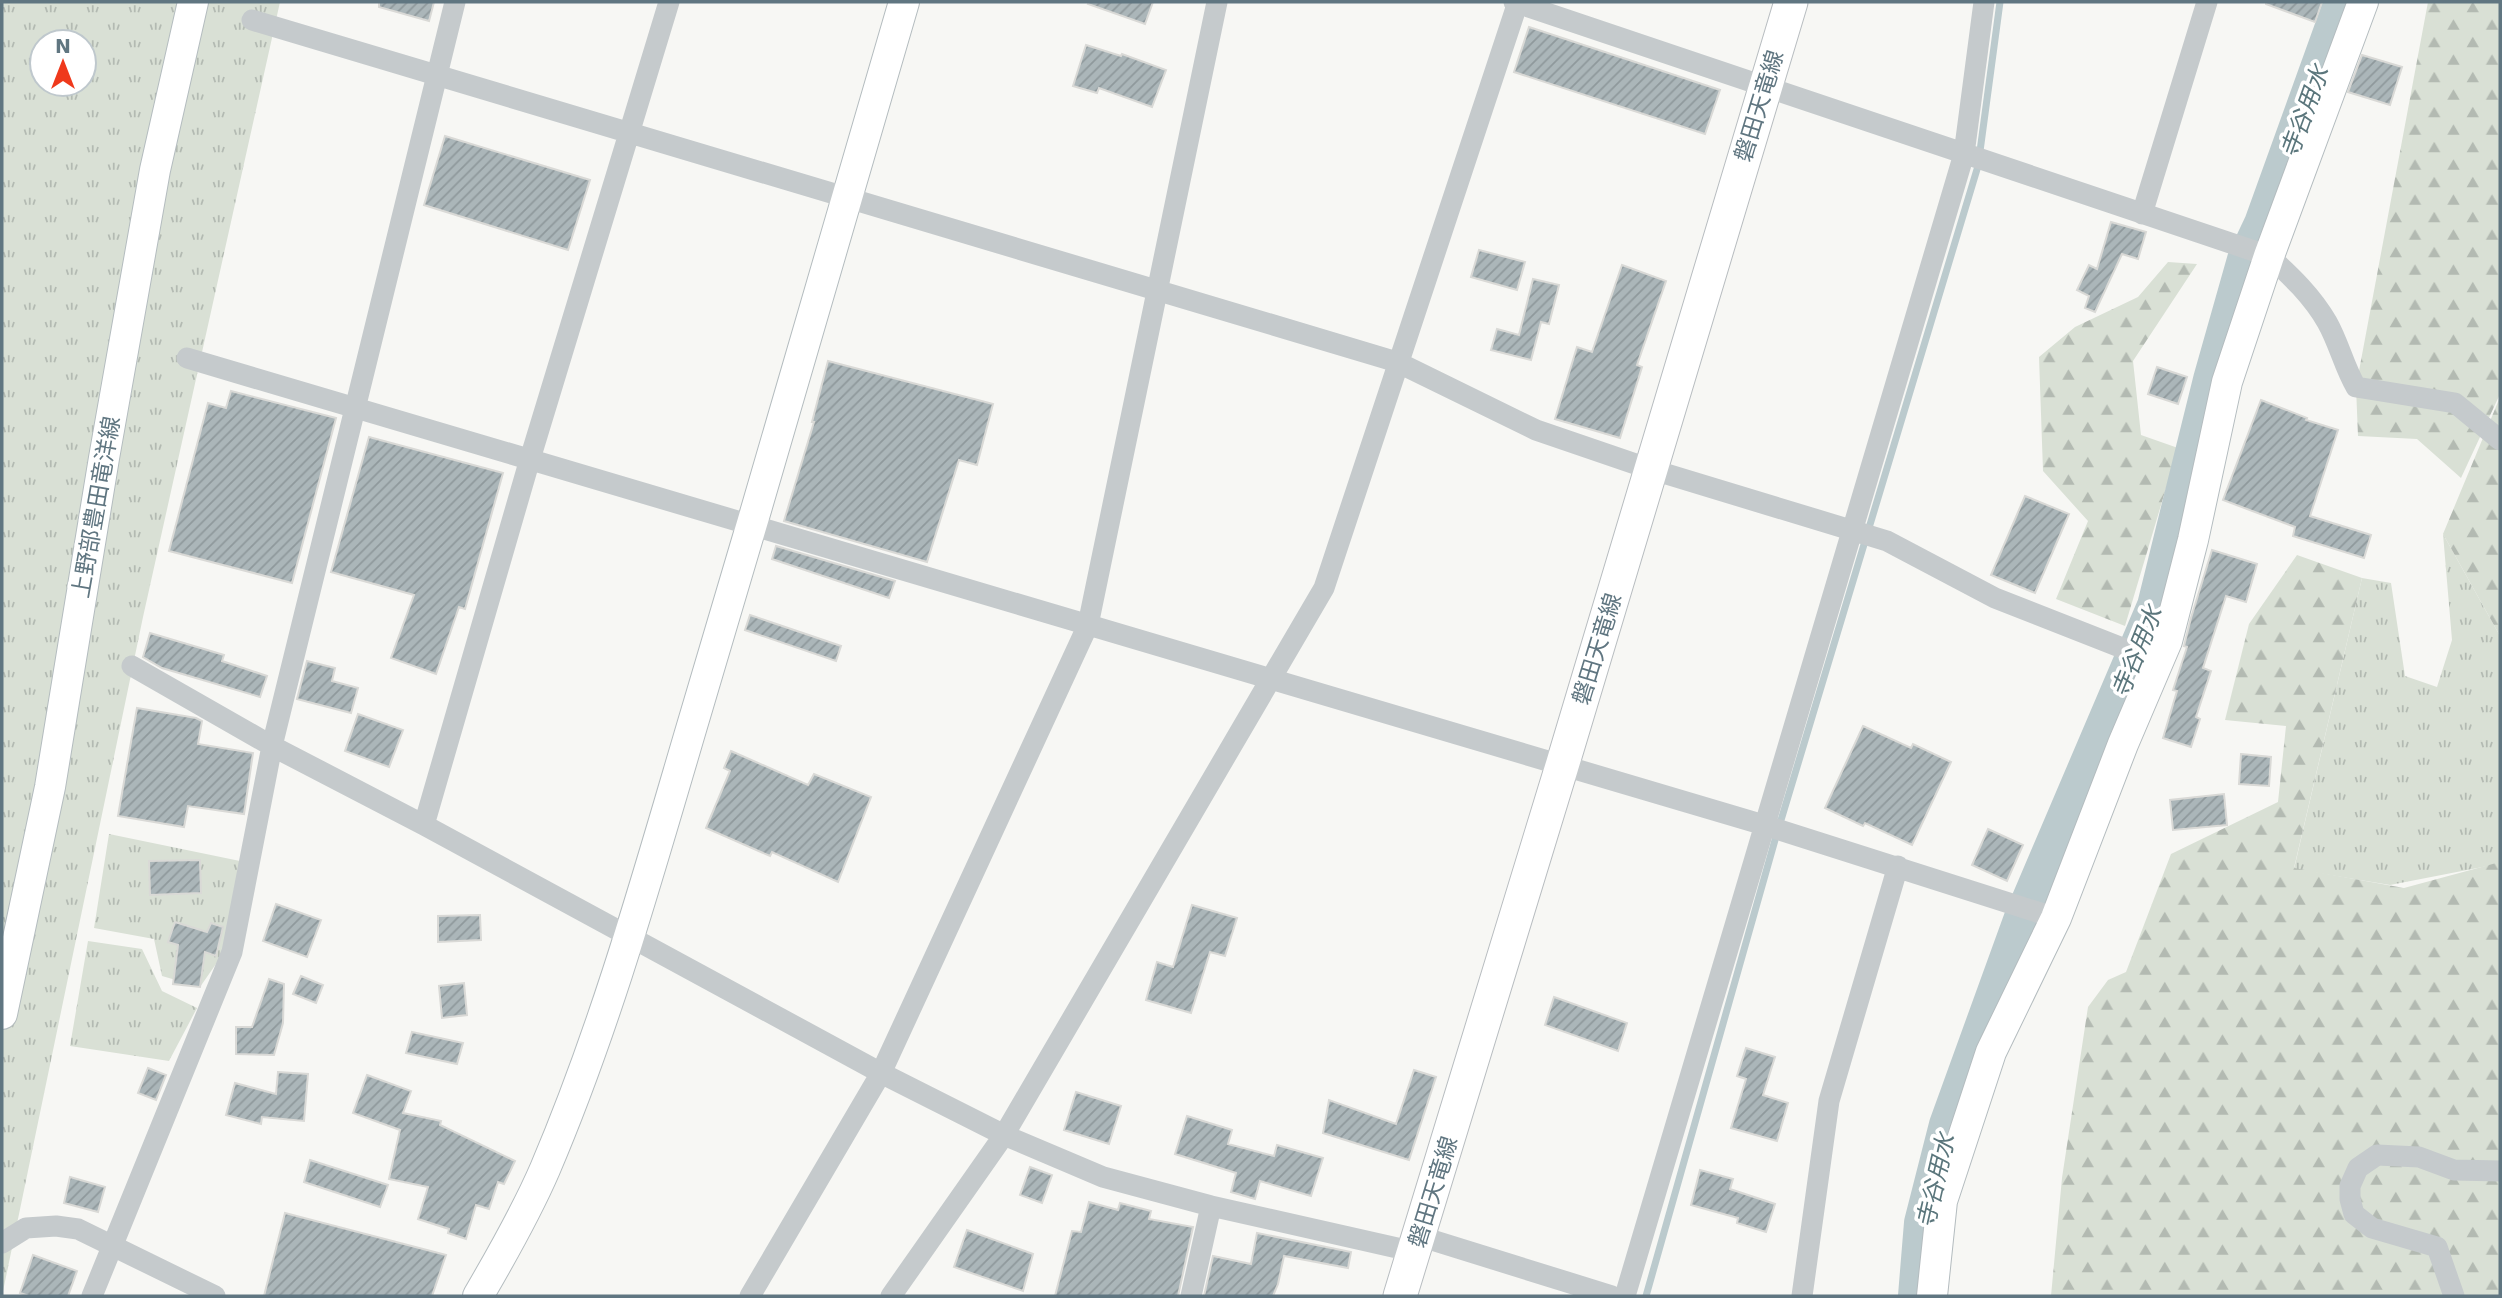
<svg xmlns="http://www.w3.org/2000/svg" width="2502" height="1298" viewBox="0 0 2502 1298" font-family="'DejaVu Sans','Noto Sans JP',sans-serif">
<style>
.grass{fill:url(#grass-tufts);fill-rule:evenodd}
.forest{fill:url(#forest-firs)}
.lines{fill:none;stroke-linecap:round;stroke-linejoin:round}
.stream{stroke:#bbcacd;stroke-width:7}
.river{stroke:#bbcacd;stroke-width:40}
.building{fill:url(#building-hatch);stroke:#d9d9d6;stroke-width:2}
.secondary-casing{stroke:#b4bcbf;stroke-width:32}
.primary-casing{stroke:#b8bdc0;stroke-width:35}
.street{stroke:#c5cacc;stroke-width:21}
.secondary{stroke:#fff;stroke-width:30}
.primary{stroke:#fff;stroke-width:33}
.labels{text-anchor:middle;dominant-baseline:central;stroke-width:7;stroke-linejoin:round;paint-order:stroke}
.street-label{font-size:23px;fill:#607681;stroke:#fff}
.water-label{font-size:24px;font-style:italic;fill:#5b767c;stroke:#fff}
</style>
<defs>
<pattern id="grass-tufts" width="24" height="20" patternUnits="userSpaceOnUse" patternTransform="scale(1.75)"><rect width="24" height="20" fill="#d9e0d5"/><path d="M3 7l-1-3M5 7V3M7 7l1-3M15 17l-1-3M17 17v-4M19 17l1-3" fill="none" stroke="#b3bab2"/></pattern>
<pattern id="forest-firs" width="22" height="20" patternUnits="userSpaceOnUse" patternTransform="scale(1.75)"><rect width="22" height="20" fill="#d9e0d5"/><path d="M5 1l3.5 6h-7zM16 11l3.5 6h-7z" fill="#b3bab2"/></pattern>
<pattern id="building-hatch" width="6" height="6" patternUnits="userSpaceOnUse" patternTransform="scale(1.75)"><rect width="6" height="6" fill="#abb6b9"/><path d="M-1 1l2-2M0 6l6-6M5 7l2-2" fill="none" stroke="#8f999c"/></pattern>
</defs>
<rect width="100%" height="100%" fill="#f7f7f4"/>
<path class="grass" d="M 2,2 L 280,2 L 143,617 L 2,1296 ZM 42,42 L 84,42 L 84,84 L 42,84 Z
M 2443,534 L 2500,636 L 2500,862 L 2498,864 L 2390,885 L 2294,869 L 2362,578 L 2391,583 L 2405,676 L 2437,687 L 2452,640 Z
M 109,834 L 240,861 L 234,938 L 200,987 L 162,976 L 154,939 L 94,928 Z
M 88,941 L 142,949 L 162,991 L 197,1008 L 169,1061 L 70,1046 Z"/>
<path class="forest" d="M 2428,2 L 2500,2 L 2500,394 L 2461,478 L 2417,439 L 2358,436 L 2356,387 Z
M 2168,262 L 2197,264 L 2133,361 L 2141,435 L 2178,448 L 2125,626 L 2056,599 L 2088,521 L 2043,471 L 2039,357 L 2075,327 L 2138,297 Z
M 2500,397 L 2500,636 L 2443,534 Z
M 2297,555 L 2362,578 L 2294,868 L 2404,888 L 2500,862 L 2500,1296 L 2051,1296 L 2062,1178 L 2088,1007 L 2108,980 L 2126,972 L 2171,854 L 2278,802 L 2286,726 L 2225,720 L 2249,624 Z"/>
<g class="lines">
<path class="stream" d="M 1646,1296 L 1775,840 L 1978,166 L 2000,2"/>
<path class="river" d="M 1918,1296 L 1924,1223 L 1949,1125 L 2024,918 L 2157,606 L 2213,380 L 2247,260 L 2264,224 L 2344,2"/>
</g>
<path class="building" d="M 379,2 L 434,2 L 429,21 L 379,7 Z
M 1089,2 L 1153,2 L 1145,24 L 1088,4 Z
M 2266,2 L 2322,2 L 2315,22 L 2266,4 Z
M 1529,27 L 1720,90 L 1705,134 L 1514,72 Z
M 1086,45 L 1121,56 L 1122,54 L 1166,70 L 1152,107 L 1099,88 L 1097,93 L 1073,86 Z
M 2362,55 L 2402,67 L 2390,105 L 2348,92 Z
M 445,136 L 590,180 L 568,250 L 424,205 Z
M 2111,222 L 2146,232 L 2138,259 L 2122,254 L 2095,312 L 2085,308 L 2089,296 L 2077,290 L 2089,265 L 2097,269 Z
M 1479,250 L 1525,262 L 1517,290 L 1471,277 Z
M 1622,265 L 1666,281 L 1637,365 L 1642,367 L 1620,438 L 1555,419 L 1577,347 L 1592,352 Z
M 1533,279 L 1559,285 L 1549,324 L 1541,322 L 1531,360 L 1491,350 L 1497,329 L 1519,335 Z
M 828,361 L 993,404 L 977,465 L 959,460 L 927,562 L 784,521 L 814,422 L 812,422 Z
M 2157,367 L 2187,377 L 2178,404 L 2148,394 Z
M 231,391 L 336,418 L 292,583 L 169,551 L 208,403 L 226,408 Z
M 2261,400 L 2307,418 L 2306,420 L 2338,430 L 2310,516 L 2371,535 L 2364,558 L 2293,536 L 2295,527 L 2223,500 Z
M 369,437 L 503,473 L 465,609 L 459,607 L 436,674 L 391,658 L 414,595 L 331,572 Z
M 2025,496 L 2069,514 L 2035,593 L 1991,575 Z
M 776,546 L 895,581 L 889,598 L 772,559 Z
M 2212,550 L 2257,564 L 2246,602 L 2226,596 L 2203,668 L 2211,671 L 2196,717 L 2200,719 L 2191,747 L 2163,738 L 2177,691 L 2173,690 L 2187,647 L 2184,646 L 2191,618 Z
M 750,615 L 841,646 L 836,661 L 745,630 Z
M 150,633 L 224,655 L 222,661 L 267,676 L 260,697 L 162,668 L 143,657 Z
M 307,661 L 335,668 L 332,681 L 358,688 L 351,713 L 297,699 Z
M 137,708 L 196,718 L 202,721 L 198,744 L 253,753 L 244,814 L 188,806 L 184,827 L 118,816 Z
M 358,714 L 403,730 L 389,767 L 345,751 Z
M 1863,726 L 1911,748 L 1913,744 L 1951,762 L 1912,845 L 1865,823 L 1863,826 L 1825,808 Z
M 731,751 L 808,785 L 814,774 L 871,797 L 838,882 L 772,852 L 770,856 L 706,828 L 730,771 L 724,768 Z
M 2241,754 L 2271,757 L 2269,786 L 2239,784 Z
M 2224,794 L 2227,825 L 2173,830 L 2170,800 Z
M 1988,829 L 2023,845 L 2007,881 L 1972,865 Z
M 200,860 L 201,893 L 150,895 L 149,861 Z
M 276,904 L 321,920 L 307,957 L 263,941 Z
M 1192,905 L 1237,918 L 1225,956 L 1210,952 L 1191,1013 L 1146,1000 L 1157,962 L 1173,967 Z
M 480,915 L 481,940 L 438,942 L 438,916 Z
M 175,922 L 207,932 L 211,923 L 223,927 L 216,956 L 205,952 L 200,987 L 173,984 L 178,945 L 168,942 Z
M 301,976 L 323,985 L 316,1003 L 293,994 Z
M 269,979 L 284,984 L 283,1023 L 274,1055 L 236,1054 L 236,1027 L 252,1027 Z
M 464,983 L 467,1015 L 442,1018 L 439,986 Z
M 1554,997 L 1627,1023 L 1618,1051 L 1545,1025 Z
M 412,1032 L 463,1043 L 457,1064 L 406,1053 Z
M 1746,1048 L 1775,1057 L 1763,1095 L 1788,1103 L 1777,1141 L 1731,1128 L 1746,1079 L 1737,1076 Z
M 148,1068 L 166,1075 L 156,1100 L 138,1093 Z
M 1414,1070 L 1436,1077 L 1409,1160 L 1323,1133 L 1329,1100 L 1396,1124 Z
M 278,1072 L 308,1074 L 304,1121 L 262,1117 L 261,1124 L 226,1115 L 235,1083 L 276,1094 Z
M 367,1075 L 411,1091 L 403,1113 L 441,1121 L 440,1125 L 515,1161 L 504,1184 L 498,1182 L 489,1209 L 476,1205 L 466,1239 L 448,1233 L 449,1229 L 418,1219 L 428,1187 L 389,1179 L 400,1130 L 353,1113 Z
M 1076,1092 L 1121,1106 L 1109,1144 L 1064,1130 Z
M 1187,1116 L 1232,1130 L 1228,1144 L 1274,1156 L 1277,1145 L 1323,1158 L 1311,1196 L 1260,1181 L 1255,1199 L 1231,1192 L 1236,1173 L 1175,1154 Z
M 310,1160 L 388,1185 L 380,1207 L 304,1182 Z
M 1030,1167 L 1052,1175 L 1042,1203 L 1020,1195 Z
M 1700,1170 L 1733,1179 L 1730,1189 L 1775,1204 L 1766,1232 L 1737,1223 L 1738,1218 L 1691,1205 Z
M 70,1177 L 105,1187 L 98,1212 L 64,1203 Z
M 1089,1202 L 1118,1210 L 1120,1203 L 1151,1211 L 1149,1219 L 1193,1227 L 1178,1296 L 1055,1296 L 1072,1231 L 1081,1232 Z
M 285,1213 L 446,1255 L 432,1296 L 264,1296 Z
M 967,1230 L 1033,1254 L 1023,1291 L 954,1267 Z
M 1257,1233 L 1351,1252 L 1348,1268 L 1284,1256 L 1278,1284 L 1273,1296 L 1204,1296 L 1213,1256 L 1251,1264 Z
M 33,1255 L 77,1271 L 68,1296 L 29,1296 L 20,1293 Z"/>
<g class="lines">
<defs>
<path id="secondary" d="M 2,1014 L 50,787 L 104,458 L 155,170 L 193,2
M 478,1296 C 502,1255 526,1213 545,1169 C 606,1026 648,875 692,726 C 764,485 834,243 904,2
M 1932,1296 L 1942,1201 L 1991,1052 L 2056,918 L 2123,744 L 2167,641 L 2193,540 L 2227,382 L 2269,256 L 2363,2"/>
<path id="primary" d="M 1400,1296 L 1562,766 L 1791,2"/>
</defs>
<use href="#secondary" class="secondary-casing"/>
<use href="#primary" class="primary-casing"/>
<path class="street" d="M 1514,2 L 2269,256 C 2291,276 2312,296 2327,322 C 2339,343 2344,367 2356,387 L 2455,403 L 2500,440
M 252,20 L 1397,362 L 1536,430 L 1650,469 L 1887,541 L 1995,598 L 2158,662
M 2142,214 L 2207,2
M 187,358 L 1764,825 L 2056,918
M 132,666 L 272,746 L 424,825 L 881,1073 L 1004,1135 L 1103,1177 L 1211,1206 L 1415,1252
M 424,825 L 530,459 L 669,2
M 1419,1236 L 1612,1296
M 2,1243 L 26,1228 L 56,1226 L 78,1229 L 215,1296
M 92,1296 L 232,952 L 272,746 L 455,2
M 750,1296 L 881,1073 L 1088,625 L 1217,2
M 891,1296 L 1004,1135 L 1324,588 L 1518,2
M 1191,1296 L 1211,1206
M 1625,1296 L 1964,154 L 1984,2
M 1802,1296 L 1829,1101 L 1898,866
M 2454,1296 L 2437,1247 L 2372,1228 L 2354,1214 L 2350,1199 L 2350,1186 L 2358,1168 L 2377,1155 L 2419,1157 L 2454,1170 L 2500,1171"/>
<use href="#secondary" class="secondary"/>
<use href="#primary" class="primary"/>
</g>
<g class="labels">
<g class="street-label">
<text transform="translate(1759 106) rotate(-73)">磐田天竜線</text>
<text transform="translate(96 507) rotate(-80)">上野部豊田竜洋線</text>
<text transform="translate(1597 649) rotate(-73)">磐田天竜線</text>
<text transform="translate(1433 1192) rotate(-73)">磐田天竜線</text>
</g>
<g class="water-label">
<text transform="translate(2305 112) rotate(-70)">寺谷用水</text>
<text transform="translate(2137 652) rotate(-68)">寺谷用水</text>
<text transform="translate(1936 1181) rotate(-77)">寺谷用水</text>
</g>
</g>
<rect width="2502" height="1298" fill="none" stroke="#607681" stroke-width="7"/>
<g transform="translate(63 63)"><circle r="33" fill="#ffffff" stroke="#bfc8cd" stroke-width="2"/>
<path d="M0-5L12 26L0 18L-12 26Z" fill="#ef391c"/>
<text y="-10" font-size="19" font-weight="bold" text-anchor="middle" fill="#607681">N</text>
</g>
</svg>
